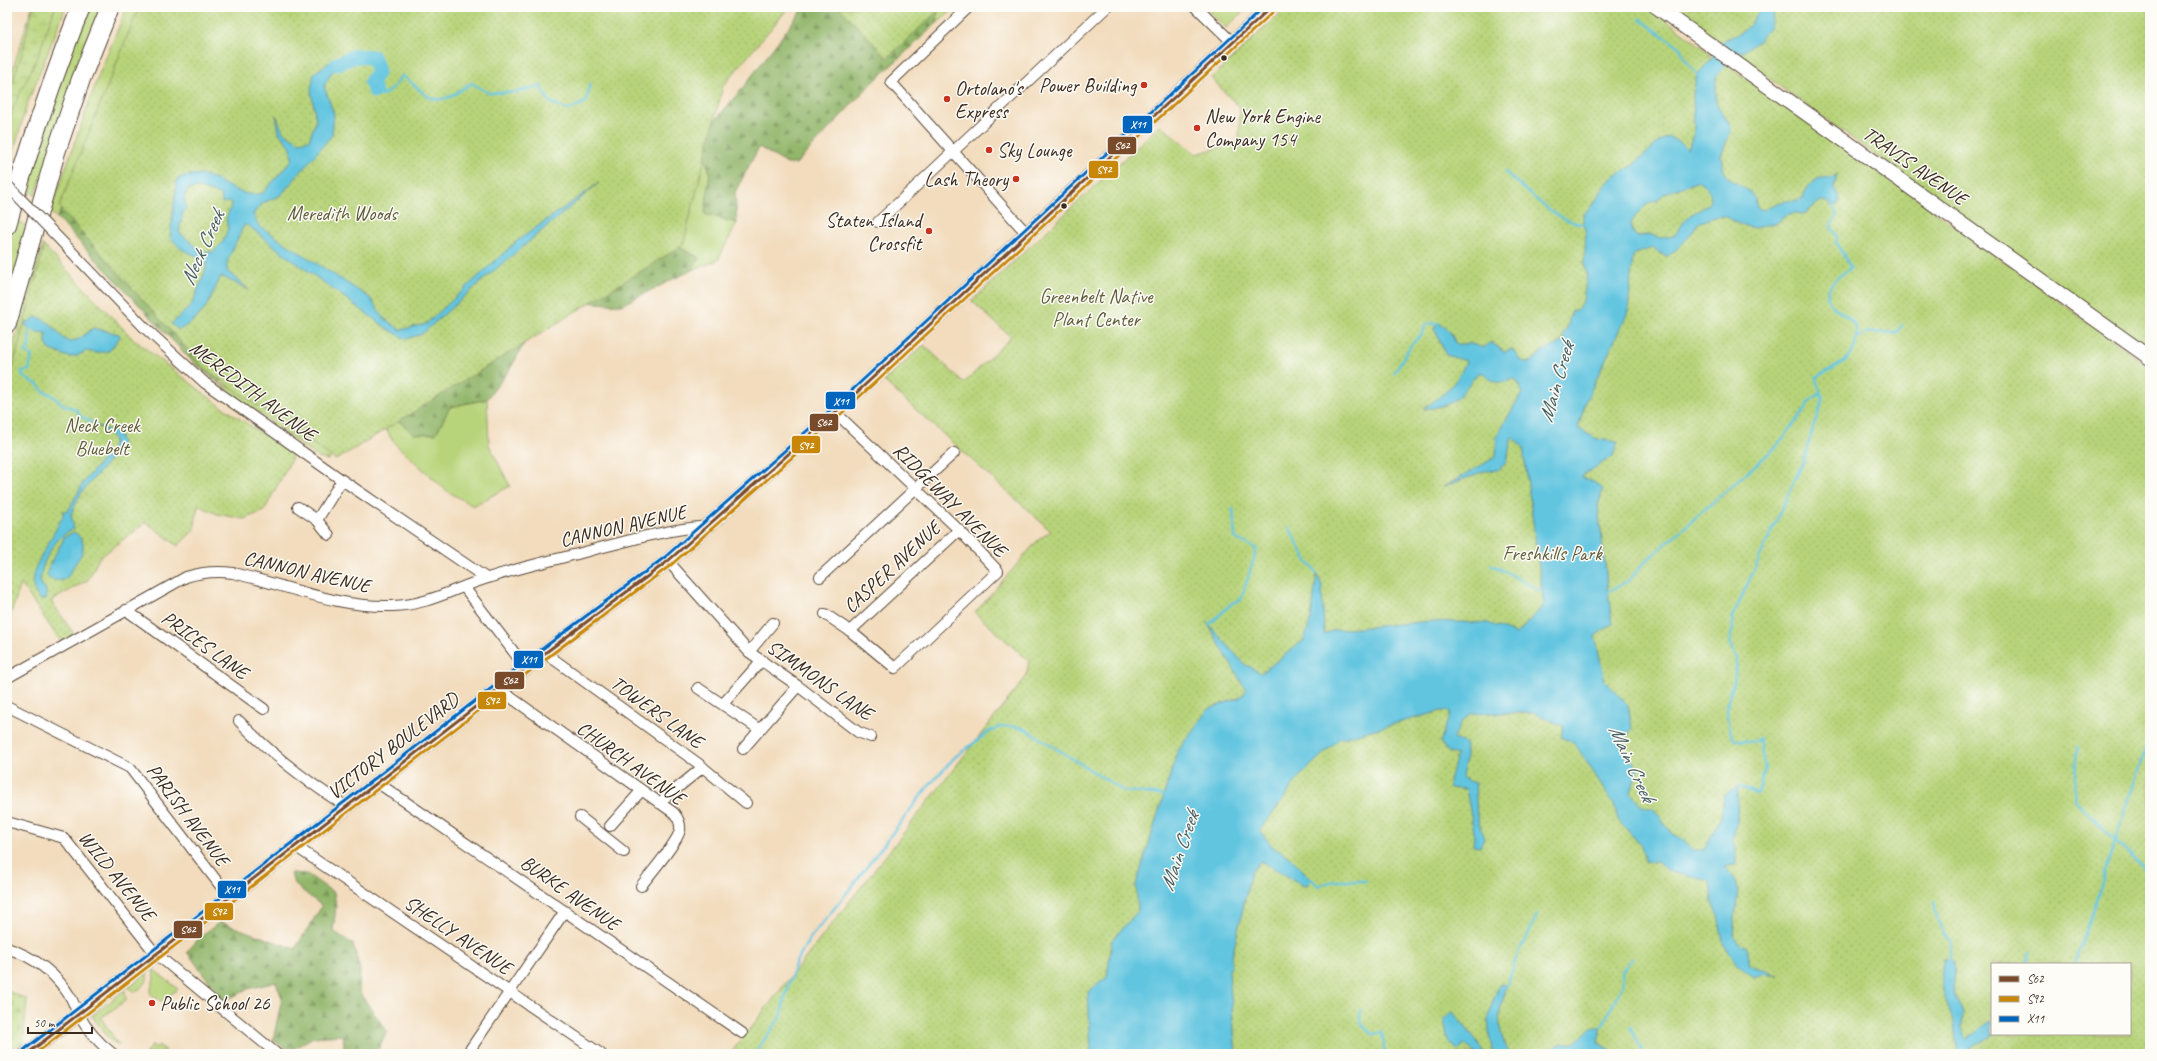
<svg xmlns="http://www.w3.org/2000/svg" width="2157" height="1061" viewBox="0 0 2157 1061" font-family="Caveat,sans-serif">
<style>
.green{fill:#b8d47a;stroke:#7a7f4c}
.forest{fill:url(#forest-firs);stroke:#667044}
.wetland{fill:url(#wetland-marsh);stroke:#7a7f4c}
.cemetery{fill:url(#cemetery-stones);stroke:#7a7f4c}
.park{fill:url(#park-dots);stroke:#7a7f4c;fill-rule:evenodd}
.water{fill:#62c5e0;stroke:#4e787f;fill-rule:evenodd}
.lines{fill:none;stroke-linecap:round;stroke-linejoin:round}
.stream{stroke:#62c5e0;stroke-width:2.5}
.river{stroke:#62c5e0;stroke-width:15}
.street-casing{stroke:#564536;stroke-width:12}
.secondary-casing{stroke:#564536;stroke-width:16}
.highway-casing{stroke:#564536;stroke-width:20}
.street{stroke:#fff;stroke-width:10}
.secondary{stroke:#fff;stroke-width:14}
.highway{stroke:#fff;stroke-width:18}
.street-bridge-casing{stroke:#564536;stroke-width:12;stroke-linecap:butt}
.street-bridge{stroke:#fff;stroke-width:10}
.bus-1-casing{stroke:#fdfcf7;stroke-width:6}
.bus-2-casing{stroke:#fdfcf7;stroke-width:6}
.bus-3-casing{stroke:#fdfcf7;stroke-width:6}
.bus-1{stroke:#7a4b2a;stroke-width:3}
.bus-2{stroke:#c88708;stroke-width:3}
.bus-3{stroke:#0065bd;stroke-width:3}
.bus-dot{fill:#3b2a1e;stroke:#fdfcf7;stroke-width:1.5}
.poi-dot{fill:#c8321e;stroke:#fdfcf7;stroke-width:1.5}
.labels{text-anchor:middle;dominant-baseline:central;stroke-width:3;stroke-linejoin:round;paint-order:stroke}
.poi-label{font-size:20px;fill:#3b2a1e;stroke:#fdfcf7;text-anchor:start}
.street-label{font-size:20px;fill:#3b2a1e;stroke:#fdfcf7}
.park-label{font-size:20px;fill:#605d3a;stroke:#fdfcf7}
.water-label{font-size:21px;font-style:italic;fill:#496062;stroke:#fdfcf7}
.line-badge{stroke:#fdfcf7;stroke-width:1.5}
.badge-label{font-size:11px;text-anchor:middle;font-weight:bold;fill:#fff}
</style>
<defs>
<pattern id="forest-firs" width="22" height="20" patternUnits="userSpaceOnUse"><rect width="22" height="20" fill="#92b66a"/><path d="M5 1l3.5 6h-7zM16 11l3.5 6h-7z" fill="#789457"/></pattern>
<pattern id="wetland-marsh" width="20" height="14" patternUnits="userSpaceOnUse"><rect width="20" height="14" fill="#b8d47a"/><path d="M1 5h8M5 5V1M11 12h8M15 12V8" fill="none" stroke="#9fb669"/></pattern>
<pattern id="cemetery-stones" width="16" height="16" patternUnits="userSpaceOnUse"><rect width="16" height="16" fill="#b8d47a"/><path d="M2 7V4a2 2 0 0 1 4 0v3zM10 15v-3a2 2 0 0 1 4 0v3z" fill="#9fb669"/></pattern>
<pattern id="park-dots" width="8" height="8" patternUnits="userSpaceOnUse"><rect width="8" height="8" fill="#b8d47a"/><path d="M2 2h.1M6 6h.1" fill="none" stroke="#9fb669" stroke-width="1.8" stroke-linecap="round"/></pattern>
</defs>
<rect width="100%" height="100%" fill="#fdfcf7"/>
<filter id="ink" filterUnits="userSpaceOnUse"><feTurbulence type="fractalNoise" baseFrequency=".025" numOctaves="2"/><feDisplacementMap in="SourceGraphic" scale="8" xChannelSelector="R" yChannelSelector="G"/><feConvolveMatrix kernelMatrix="1 2 1 2 8 2 1 2 1" color-interpolation-filters="sRGB"/></filter>
<filter id="wash" filterUnits="userSpaceOnUse"><feTurbulence type="fractalNoise" baseFrequency=".012" numOctaves="4" result="noise"/><feDisplacementMap in="SourceGraphic" scale="16" xChannelSelector="R" yChannelSelector="G"/><feGaussianBlur stdDeviation="0.9" result="paint"/><feColorMatrix in="noise" values="0 0 0 0 0 0 0 0 0 0 0 0 0 0 0 0 0 1.4 0 .05"/><feComposite in="paint" operator="in"/></filter>
<g filter="url(#wash)">
<rect width="100%" height="100%" fill="#f2dcbd"/>
<path class="green" d="M 32,7 L 66,7 L 26,107 L 9,170 L 7,168 L 7,88 Z
M 86,7 L 103,7 L 35,196 L 25,186 Z
M 127,7 L 151,7 L 57,218 L 50,212 L 98,77 Z
M 938,7 L 957,7 L 937,23 Z
M 1205,7 L 1248,7 L 1226,28 Z
M 698,141 L 710,172 L 705,214 L 737,223 L 718,260 L 692,270 L 699,258 L 664,239 Z
M 13,215 L 28,229 L 7,300 L 7,237 Z
M 42,244 L 44,246 L 7,390 L 7,368 Z
M 217,382 L 301,417 L 450,407 L 487,399 L 489,445 L 510,486 L 473,506 L 447,491 L 394,443 L 381,421 L 328,460 L 319,458 Z
M 153,969 L 178,989 L 161,1002 L 157,997 L 154,999 L 150,992 L 154,979 Z
M 147,973 C 149,983 142,987 135,992 L 128,988 Z
M 125,990 L 126,1000 L 101,1018 L 119,1046 L 109,1039 L 92,1016 Z"/>
<path class="forest" d="M 804,7 L 938,7 L 937,23 L 868,87 L 796,164 L 787,164 L 759,147 L 735,192 L 737,223 L 705,214 L 710,172 L 698,141 L 745,85 Z
M 64,205 L 227,379 L 217,382 L 192,361 L 57,218 Z
M 664,239 L 699,258 L 692,270 L 621,305 L 585,302 L 530,333 L 510,369 L 487,399 L 450,407 L 436,434 L 414,434 L 390,414 Z
M 291,873 L 307,874 L 334,893 L 336,907 L 333,931 L 353,944 L 360,969 L 359,992 L 387,1031 L 376,1054 L 345,1054 L 343,1035 L 313,1037 L 290,1051 L 273,1040 L 282,998 L 276,982 L 248,989 L 224,1001 L 187,952 L 201,936 L 220,922 L 295,949 L 322,906 L 294,884 Z"/>
<path class="wetland" d="M 33,7 L 55,7 L 38,56 L 13,108 L 7,134 L 7,98 L 23,50 Z"/>
<path class="cemetery" d="M 7,991 L 27,999 L 23,1045 L 10,1054 L 7,1054 Z"/>
<path class="park" d="M 139,7 L 789,7 L 723,86 L 683,245 L 336,460 L 206,370 L 59,207 Z
M 839,7 L 942,7 L 887,58 Z
M 1287,7 L 1649,7 L 1710,53 L 1708,56 L 1725,67 L 1727,65 L 1904,189 L 2150,367 L 2150,1054 L 730,1054 L 1026,677 L 1029,661 L 975,613 L 1038,540 L 1051,531 L 884,381 L 924,345 L 964,383 L 1011,337 L 972,301 L 1160,125 L 1196,154 L 1239,142 L 1240,108 L 1211,78 ZM 1992,964 L 2130,964 L 2130,1034 L 1992,1034 Z
M 1670,7 L 2150,7 L 2150,353 Z
M 44,246 L 133,339 L 218,404 L 292,454 L 291,460 L 264,511 L 244,519 L 217,514 L 198,505 L 194,530 L 178,546 L 146,522 L 99,558 L 88,580 L 51,601 L 74,634 L 61,642 L 21,584 L 7,625 L 7,390 Z
M 152,1045 L 157,1048 L 159,1045 L 165,1050 L 161,1054 L 145,1054 Z"/>
<path class="water" d="M 1761,7 L 1775,7 L 1770,27 L 1759,41 L 1744,51 L 1735,53 L 1716,77 L 1716,103 L 1731,126 L 1730,133 L 1721,156 L 1724,171 L 1729,179 L 1749,191 L 1755,199 L 1757,207 L 1762,210 L 1785,201 L 1799,200 L 1803,198 C 1807,184 1817,175 1832,178 L 1837,174 L 1834,189 L 1840,197 L 1840,204 L 1833,206 L 1827,202 L 1821,201 L 1804,214 L 1794,213 L 1783,216 L 1779,222 L 1755,228 L 1740,225 L 1725,216 L 1715,217 L 1698,223 C 1693,234 1677,251 1666,257 L 1653,248 L 1635,254 L 1633,256 L 1628,312 L 1586,401 L 1578,428 L 1597,439 L 1618,442 L 1613,456 L 1581,477 L 1594,482 L 1603,489 L 1598,506 L 1612,624 L 1595,636 L 1605,681 L 1628,705 L 1632,728 L 1621,747 L 1638,768 L 1631,793 L 1642,806 L 1655,810 L 1672,834 L 1683,839 L 1693,850 L 1704,850 L 1721,817 L 1724,796 L 1738,786 L 1737,824 L 1732,840 L 1736,848 L 1736,865 L 1724,866 L 1735,879 L 1738,889 L 1733,935 L 1740,945 L 1747,947 L 1750,965 L 1779,976 L 1763,974 L 1754,977 L 1740,967 L 1724,946 L 1718,916 L 1712,902 L 1710,881 L 1670,872 L 1657,861 L 1645,863 L 1641,845 L 1618,820 L 1614,804 L 1575,744 L 1561,737 L 1563,726 L 1534,713 L 1472,713 L 1460,724 L 1454,739 L 1465,743 C 1468,759 1464,762 1462,778 L 1475,783 L 1477,816 L 1484,839 L 1480,847 L 1473,846 L 1474,832 L 1466,789 L 1448,788 L 1457,755 L 1448,752 L 1440,742 L 1451,712 L 1441,711 L 1339,739 L 1300,776 L 1260,831 L 1273,847 L 1292,859 L 1311,879 L 1306,887 L 1261,861 L 1251,872 L 1229,971 L 1236,1054 L 1091,1054 L 1088,992 L 1107,977 L 1112,940 L 1138,911 L 1136,885 L 1177,752 L 1208,709 L 1241,697 L 1246,690 L 1206,621 L 1244,664 L 1261,673 L 1304,640 L 1311,619 L 1317,573 L 1322,586 L 1324,634 L 1335,630 L 1431,621 L 1488,623 L 1517,634 L 1544,605 L 1523,447 L 1512,437 L 1506,463 L 1498,470 L 1485,471 L 1443,487 L 1496,457 L 1497,435 L 1522,393 L 1520,386 L 1515,379 L 1510,379 L 1506,382 C 1495,384 1489,379 1481,372 C 1474,376 1471,382 1466,388 C 1454,405 1443,407 1423,409 C 1443,395 1457,385 1466,361 L 1446,355 L 1434,328 L 1438,323 C 1448,327 1452,334 1456,344 L 1472,344 L 1483,348 L 1491,342 L 1504,352 L 1512,349 L 1520,360 L 1528,363 C 1537,359 1536,356 1543,351 C 1551,346 1555,348 1564,340 L 1563,334 L 1567,328 L 1572,310 L 1577,311 L 1583,301 L 1587,274 L 1584,264 L 1586,233 L 1583,224 L 1583,215 L 1594,204 L 1604,186 L 1614,176 L 1631,167 L 1661,140 L 1669,137 L 1676,140 L 1688,149 L 1694,132 L 1693,94 L 1697,75 L 1712,58 L 1720,42 C 1747,30 1746,33 1761,7 ZM 1699,181 C 1708,186 1716,197 1706,206 C 1701,210 1694,212 1689,216 C 1683,222 1679,230 1674,236 L 1660,238 L 1649,234 L 1637,237 L 1633,232 L 1631,223 C 1637,214 1646,201 1657,201 L 1665,193 Z
M 355,56 L 332,72 L 324,86 L 334,114 L 332,135 L 281,195 L 263,203 L 253,214 L 259,226 L 370,298 L 384,318 L 400,330 L 426,324 L 517,241 L 599,183 L 484,279 L 422,334 L 406,339 L 388,329 L 284,254 L 249,226 L 244,225 L 227,262 L 227,271 L 249,290 L 221,276 C 209,302 206,315 179,330 L 171,324 L 191,306 L 205,272 L 207,261 L 181,249 L 170,237 L 177,179 C 208,166 218,185 244,193 C 249,195 257,194 263,193 L 292,160 L 291,147 L 279,133 L 276,115 L 283,132 L 299,142 L 309,140 L 316,120 L 311,90 L 314,73 L 336,58 ZM 199,188 L 221,195 L 222,203 L 228,202 L 232,203 L 226,219 L 228,228 L 223,242 L 213,252 L 202,252 L 179,232 L 183,212 L 186,208 L 184,197 L 188,189 Z
M 35,317 C 52,319 55,334 69,342 L 79,339 L 93,328 L 119,334 L 120,337 L 109,351 L 96,353 L 86,351 L 77,356 L 68,357 L 49,349 L 46,343 L 46,333 L 36,332 L 25,325 L 26,322 L 31,321 Z
M 96,425 L 119,434 L 122,444 L 117,452 L 81,493 L 71,514 L 74,529 C 54,536 40,564 40,584 L 45,588 L 47,598 L 41,600 C 24,584 36,566 45,549 C 51,538 57,527 63,516 L 63,511 L 68,511 L 83,483 L 112,448 L 114,441 L 112,436 Z
M 74,532 C 89,543 83,553 75,564 C 69,573 68,583 55,580 C 51,580 49,579 47,576 C 46,565 60,550 64,537 Z
M 1944,958 L 1953,962 L 1955,997 L 1963,1012 L 1962,1027 L 1967,1039 L 1992,1020 L 1992,1034 L 1995,1034 L 1971,1048 L 1972,1054 L 1958,1054 C 1956,1044 1956,1033 1953,1023 C 1947,1000 1937,983 1944,958 Z
M 1500,984 L 1507,985 C 1499,1013 1494,1026 1510,1054 L 1493,1054 C 1486,1024 1487,1012 1500,984 Z
M 1452,1011 L 1477,1041 L 1484,1054 L 1474,1054 L 1473,1051 L 1464,1044 L 1459,1051 L 1448,1042 L 1444,1019 Z
M 1591,1027 L 1602,1027 L 1598,1042 L 1617,1054 L 1544,1054 L 1560,1044 L 1575,1043 Z"/>
<g class="lines">
<path class="stream" d="M 1640,19 L 1680,48 L 1685,59 L 1699,77
M 375,91 L 377,96 C 389,95 395,85 402,76 C 412,81 420,92 429,97 C 444,105 459,91 471,83 L 489,93 L 516,92 L 540,86 L 550,102 L 568,110 L 586,102 L 590,84
M 1505,172 C 1525,189 1559,225 1586,224
M 30,326 L 29,347 L 25,352 L 32,356 L 29,370 L 22,371 L 23,377 L 37,384 L 44,392 L 50,394 L 64,405 L 77,410 L 79,415 L 96,425
M 1857,338 L 1868,332 L 1896,333 L 1902,325
M 1394,373 L 1411,345 L 1422,334 L 1426,324 L 1438,323
M 1289,527 L 1308,563 L 1317,573
M 1491,565 C 1509,572 1524,584 1542,591
M 1608,592 L 1628,581 L 1645,562 L 1776,447 L 1806,409 L 1808,402 L 1821,393
M 1209,625 L 1232,603 L 1241,600 L 1257,549 L 1235,538 L 1233,509
M 2078,747 L 2074,800 L 2150,874
M 1738,786 L 1757,794 L 1765,769 L 1759,738 L 1756,742 L 1736,740 L 1732,737 L 1727,715 L 1728,700 L 1734,683 L 1737,658 L 1729,643 L 1733,628 L 1732,618 L 1804,460 L 1812,431 L 1823,400 L 1816,377 C 1826,372 1837,367 1846,360 C 1850,356 1854,350 1855,345 C 1863,316 1841,318 1830,303 C 1820,289 1841,274 1851,268 L 1836,243 L 1837,236 L 1831,227 L 1837,215 L 1833,206
M 1311,879 L 1319,886 L 1333,881 L 1366,881
M 1934,902 C 1937,916 1938,934 1952,941 L 1949,960
M 2027,964 L 2029,951
M 2074,964 L 2098,897 L 2108,862 L 2150,735
M 1507,985 L 1519,950 L 1525,942 L 1537,915
M 1360,1010 L 1362,1025 L 1373,1034 L 1382,1033 L 1385,1054
M 1602,1027 L 1623,984 L 1622,972 L 1632,958
M 1630,1027 L 1642,1050
M 754,1054 L 782,1015 L 784,1000 L 796,962 L 810,938 L 853,885 L 926,789 L 955,757 L 990,731 L 1000,727 L 1013,726 L 1025,729 L 1124,791 L 1163,795"/>
<path class="river" d="M 337,64 L 355,56 L 373,57 L 378,71 L 371,82 L 375,91"/>
</g>
</g>
<g filter="url(#ink)">
<g class="lines">
<defs>
<path id="street" d="M 969,7 L 891,82 L 1028,235
M 1196,7 L 1233,43
M 878,222 L 1107,7
M 70,250 L 144,327 L 205,383 L 342,480 L 486,578
M 298,507 L 317,520 L 329,535
M 317,520 L 342,480
M 668,561 L 749,652 L 798,686 L 858,732 L 871,737
M 820,577 L 954,453
M 464,587 L 526,668
M 126,610 L 264,709
M 825,614 L 850,631 L 895,668 L 998,571 L 959,530 L 836,413
M 850,631 L 959,530
M 749,652 L 773,623
M 545,653 L 699,764 L 746,803
M 7,678 L 186,577 C 202,572 217,571 233,573 C 286,585 337,608 392,606 C 430,605 454,588 488,578 C 518,568 550,561 581,553 C 623,542 666,529 709,526
M 698,688 L 759,729
M 499,689 L 674,813 C 678,818 681,823 680,830 C 678,842 649,875 641,886
M 723,704 L 762,660
M 7,706 L 130,768 L 229,897
M 239,721 C 272,755 307,782 347,807
M 743,749 L 798,686
M 378,783 L 742,1033
M 659,803 L 703,767
M 580,817 L 624,852
M 7,822 L 64,838 L 155,953 L 277,1054
M 610,826 L 641,791
M 295,846 L 601,1054
M 7,948 C 34,957 56,973 71,998 C 74,1003 75,1009 79,1015 C 87,1030 99,1043 113,1054
M 467,1054 L 565,911"/>
<path id="secondary" d="M 1657,7 L 2150,358
M 27,1054 L 545,653 L 668,561 L 839,409 L 1271,7"/>
<path id="highway" d="M 7,225 C 28,151 52,79 81,7
M 7,324 L 56,152 L 81,79 L 110,7"/>
</defs>
<use href="#street" class="street-casing"/>
<use href="#secondary" class="secondary-casing"/>
<use href="#highway" class="highway-casing"/>
<use href="#street" class="street"/>
<use href="#secondary" class="secondary"/>
<use href="#highway" class="highway"/>
<defs>
<path id="street-bridge" d="M 7,185 L 70,250"/>
</defs>
<use href="#street-bridge" class="street-bridge-casing"/>
<use href="#street-bridge" class="street-bridge"/>
<defs>
<path id="bus-1" d="M 27,1054 L 545,653 L 668,561 L 839,409 L 1271,7"/>
<path id="bus-2" d="M 35,1054 L 548,657 L 671,565 L 842,413 L 1274,11"/>
<path id="bus-3" d="M 24,1050 L 542,649 L 665,557 L 836,405 L 1264,7"/>
</defs>
<use href="#bus-1" class="bus-1-casing"/>
<use href="#bus-2" class="bus-2-casing"/>
<use href="#bus-3" class="bus-3-casing"/>
<use href="#bus-1" class="bus-1"/>
<use href="#bus-2" class="bus-2"/>
<use href="#bus-3" class="bus-3"/>
</g>
</g>
<g class="bus-dot">
<circle cx="1224" cy="58" r="3.5"/>
<circle cx="1064" cy="206" r="3.5"/>
</g>
<g class="poi-dot">
<circle cx="1144" cy="85" r="4"/>
<circle cx="947" cy="99" r="4"/>
<circle cx="1197" cy="128" r="4"/>
<circle cx="989" cy="150" r="4"/>
<circle cx="1016" cy="179" r="4"/>
<circle cx="929" cy="231" r="4"/>
<circle cx="152" cy="1003" r="4"/>
</g>
<g class="labels">
<g class="poi-label">
<text x="1136" y="85" text-anchor="end">Power Building</text>
<text x="955" y="88">Ortolano's<tspan x="955" dy="23">Express</tspan></text>
<text x="1205" y="116">New York Engine<tspan x="1205" dy="23">Company 154</tspan></text>
<text x="997" y="150">Sky Lounge</text>
<text x="1008" y="179" text-anchor="end">Lash Theory</text>
<text x="921" y="220" text-anchor="end">Staten Island<tspan x="921" dy="23">Crossfit</tspan></text>
<text x="160" y="1003">Public School 26</text>
</g>
<g class="street-label">
<text transform="translate(1915 166) rotate(35)">TRAVIS AVENUE</text>
<text transform="translate(253 391) rotate(37)">MEREDITH AVENUE</text>
<text transform="translate(950 500) rotate(45)">RIDGEWAY AVENUE</text>
<text transform="translate(623 526) rotate(-13)">CANNON AVENUE</text>
<text transform="translate(892 567) rotate(-43)">CASPER AVENUE</text>
<text transform="translate(307 572) rotate(13)">CANNON AVENUE</text>
<text transform="translate(205 645) rotate(36)">PRICES LANE</text>
<text transform="translate(820 680) rotate(35)">SIMMONS LANE</text>
<text transform="translate(657 712) rotate(36)">TOWERS LANE</text>
<text transform="translate(393 746) rotate(-38)">VICTORY BOULEVARD</text>
<text transform="translate(631 763) rotate(36)">CHURCH AVENUE</text>
<text transform="translate(188 815) rotate(53)">PARISH AVENUE</text>
<text transform="translate(117 876) rotate(51)">WILD AVENUE</text>
<text transform="translate(570 893) rotate(35)">BURKE AVENUE</text>
<text transform="translate(458 935) rotate(34)">SHELLY AVENUE</text>
</g>
<g class="park-label">
<text x="342" y="213">Meredith Woods</text>
<text x="1096" y="296">Greenbelt Native<tspan x="1096" dy="23">Plant Center</tspan></text>
<text x="102" y="425">Neck Creek<tspan x="102" dy="23">Bluebelt</tspan></text>
<text x="1552" y="553">Freshkills Park</text>
</g>
<g class="water-label">
<text transform="translate(202 248) rotate(-66)">Neck Creek</text>
<text transform="translate(1556 382) rotate(-74)">Main Creek</text>
<text transform="translate(1632 763) rotate(65)">Main Creek</text>
<text transform="translate(1179 851) rotate(-71)">Main Creek</text>
</g>
</g>
<g class="line-badge">
<rect x="1122" y="115" width="31" height="19" rx="4" fill="#0065bd"/>
<rect x="1107" y="136" width="30" height="19" rx="4" fill="#7a4b2a"/>
<rect x="1088" y="160" width="31" height="19" rx="4" fill="#c88708"/>
<rect x="825" y="391" width="31" height="19" rx="4" fill="#0065bd"/>
<rect x="809" y="413" width="30" height="19" rx="4" fill="#7a4b2a"/>
<rect x="791" y="435" width="30" height="19" rx="4" fill="#c88708"/>
<rect x="513" y="650" width="31" height="19" rx="4" fill="#0065bd"/>
<rect x="494" y="671" width="31" height="19" rx="4" fill="#7a4b2a"/>
<rect x="477" y="691" width="30" height="19" rx="4" fill="#c88708"/>
<rect x="217" y="880" width="30" height="19" rx="4" fill="#0065bd"/>
<rect x="204" y="902" width="30" height="19" rx="4" fill="#c88708"/>
<rect x="173" y="920" width="30" height="19" rx="4" fill="#7a4b2a"/>
</g>
<g class="badge-label">
<text x="1138" y="128">X11</text>
<text x="1122" y="149">S62</text>
<text x="1104" y="173">S92</text>
<text x="841" y="405">X11</text>
<text x="824" y="426">S62</text>
<text x="806" y="449">S92</text>
<text x="529" y="663">X11</text>
<text x="510" y="684">S62</text>
<text x="492" y="704">S92</text>
<text x="232" y="893">X11</text>
<text x="219" y="915">S92</text>
<text x="188" y="933">S62</text>
</g>
<rect width="2157" height="1061" fill="none" stroke="#fdfcf7" stroke-width="24"/>
<rect x="1991" y="963" width="140" height="72" fill="#fdfcf7" stroke="#afa8a0"/>
<rect x="1999" y="976" width="20" height="6" fill="#7a4b2a" stroke="#afa8a0"/>
<text x="2027" y="983" font-size="12" fill="#3b2a1e">S62</text>
<rect x="1999" y="996" width="20" height="6" fill="#c88708" stroke="#afa8a0"/>
<text x="2027" y="1003" font-size="12" fill="#3b2a1e">S92</text>
<rect x="1999" y="1016" width="20" height="6" fill="#0065bd" stroke="#afa8a0"/>
<text x="2027" y="1023" font-size="12" fill="#3b2a1e">X11</text>
<path d="M28 1027v6h64v-6" fill="none" stroke="#3b2a1e" stroke-width="2"/>
<text x="34" y="1027" font-size="12" fill="#3b2a1e" stroke="#fdfcf7" stroke-width="3" paint-order="stroke">50 m</text>
</svg>
